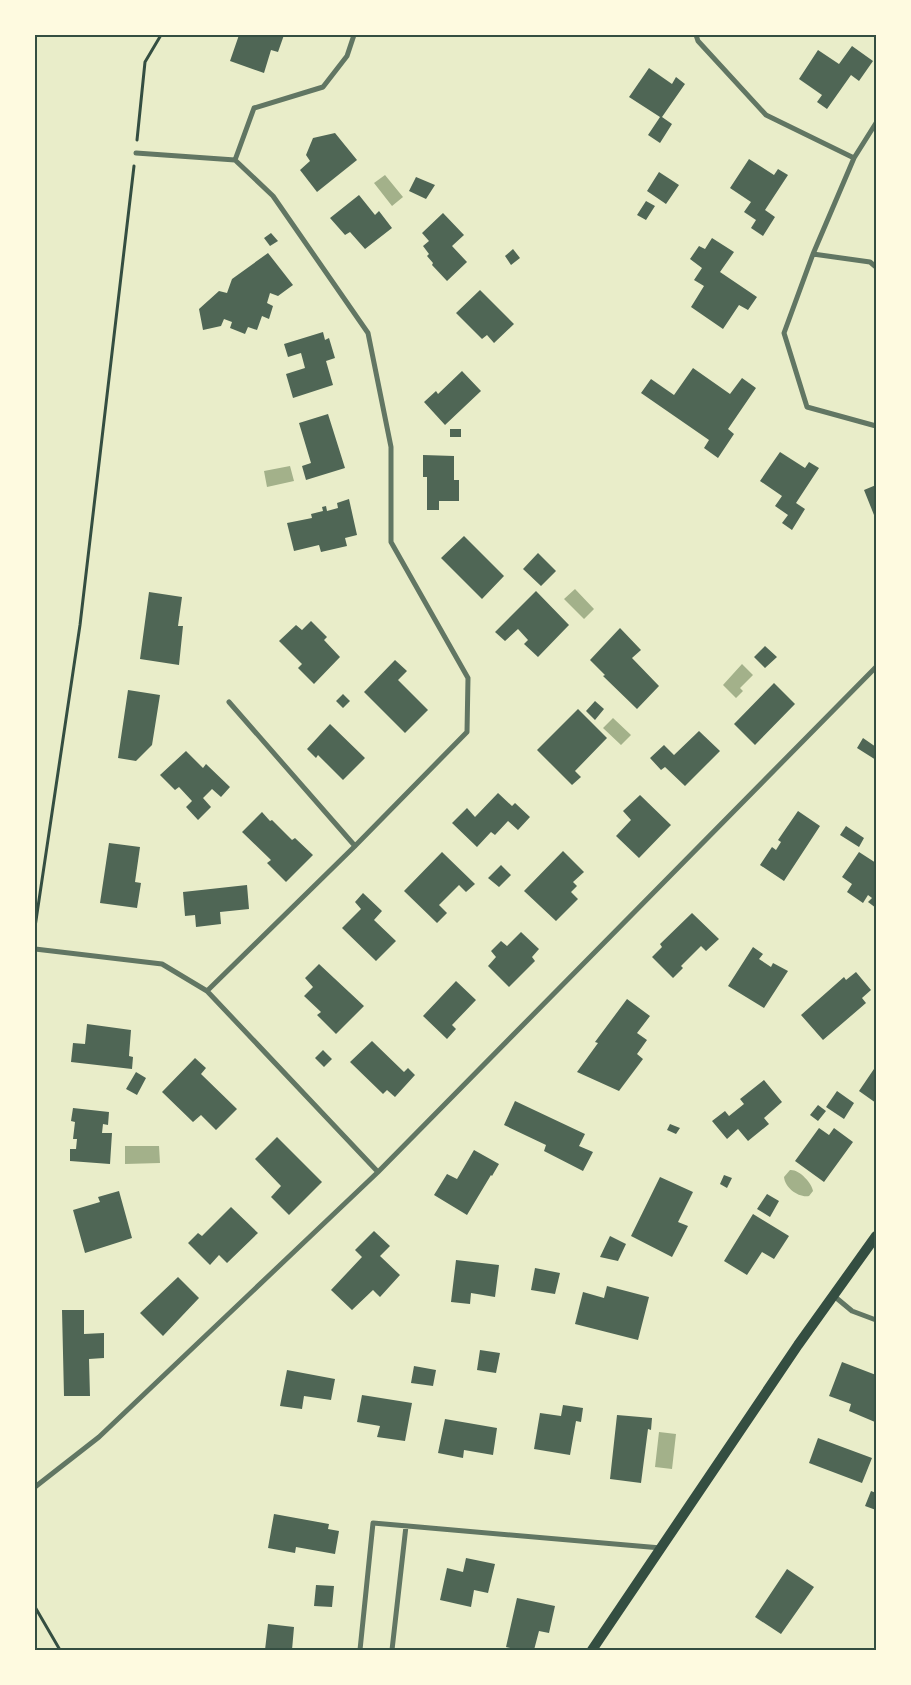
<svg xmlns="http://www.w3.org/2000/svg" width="911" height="1685" viewBox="0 0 911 1685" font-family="Inter,sans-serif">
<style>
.water{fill:#a3b18a}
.building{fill:#4f6655}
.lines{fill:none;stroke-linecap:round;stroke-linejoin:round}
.path{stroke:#344e41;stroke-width:3}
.minor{stroke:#617663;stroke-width:5}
.secondary{stroke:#344e41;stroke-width:10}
.neatline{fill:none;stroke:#344e41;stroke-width:2}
</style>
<rect width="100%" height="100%" fill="#e9edc9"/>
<path class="water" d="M 385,175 L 403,197 L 392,206 L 374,183 Z
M 290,466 L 294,481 L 267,487 L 264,471 Z
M 575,589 L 594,609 L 584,619 L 564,599 Z
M 742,664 L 753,675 L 740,688 L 743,691 L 736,698 L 723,685 Z
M 613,718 L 631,735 L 621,745 L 603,728 Z
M 125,1146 L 159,1146 L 160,1163 L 125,1164 Z
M 790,1170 C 799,1169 812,1183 813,1191 L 809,1196 C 799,1198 785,1188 784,1177 Z
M 659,1432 L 676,1434 L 672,1469 L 655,1467 Z"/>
<path class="building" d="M 239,35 L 284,35 L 278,52 L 271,50 L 264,73 L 230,61 Z
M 852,46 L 873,61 L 859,81 L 851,75 L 827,109 L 817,102 L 822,95 L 799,79 L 818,50 L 839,64 Z
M 649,68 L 672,84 L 676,77 L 685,84 L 662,117 L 672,124 L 660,143 L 648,135 L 660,117 L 629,97 Z
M 335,133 L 357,160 L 317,192 L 300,170 L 310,161 L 306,155 L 313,138 Z
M 749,159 L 774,175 L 778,169 L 788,175 L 765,210 L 775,217 L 763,236 L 751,228 L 756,220 L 744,212 L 751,202 L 730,188 Z
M 659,172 L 679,185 L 666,204 L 647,191 Z
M 416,177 L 435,185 L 426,199 L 409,191 Z
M 359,195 L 375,215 L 379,211 L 392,228 L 365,249 L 350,232 L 345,235 L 330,218 Z
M 646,201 L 655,206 L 646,220 L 637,215 Z
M 443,213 L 464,235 L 452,246 L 467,262 L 447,281 L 432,265 L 433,263 L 427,256 L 429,254 L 423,246 L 429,241 L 422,233 Z
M 271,233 L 278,241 L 270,246 L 264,238 Z
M 712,238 L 734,252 L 720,272 L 757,297 L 748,310 L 739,305 L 723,329 L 691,307 L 704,286 L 694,280 L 702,268 L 690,259 L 699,246 L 705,249 Z
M 513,249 L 520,258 L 511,265 L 505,256 Z
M 268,253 L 293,285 L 278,296 L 270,293 L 267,303 L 273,306 L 269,319 L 262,316 L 257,330 L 248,327 L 245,334 L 230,328 L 232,322 L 224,319 L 221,326 L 203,330 L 199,309 L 219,291 L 227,293 L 232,279 Z
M 480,290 L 514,324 L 494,343 L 487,335 L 482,339 L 456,313 Z
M 323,332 L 325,340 L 329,338 L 335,358 L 326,361 L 333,385 L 293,398 L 286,374 L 305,368 L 301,353 L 288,357 L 284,344 Z
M 693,368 L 730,394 L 742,378 L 756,388 L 728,429 L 734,434 L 718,458 L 704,448 L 709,440 L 641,393 L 651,379 L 674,395 Z
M 462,371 L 481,391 L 445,425 L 424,402 L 436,391 L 438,394 Z
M 328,414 L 345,468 L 306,480 L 302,466 L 311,463 L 299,423 Z
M 450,429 L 461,429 L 461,437 L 450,437 Z
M 780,452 L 805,468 L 809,462 L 819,468 L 796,503 L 805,509 L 792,530 L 782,523 L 788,515 L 775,506 L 782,496 L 760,481 Z
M 423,455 L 454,456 L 454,480 L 459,480 L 459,501 L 439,501 L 439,510 L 427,510 L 427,477 L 423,477 Z
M 876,485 L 876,520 L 864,490 Z
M 349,499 L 357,535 L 345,538 L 347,546 L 321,552 L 319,545 L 294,551 L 287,523 L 312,518 L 311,514 L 323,511 L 322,507 L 326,506 L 327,511 L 338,508 L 337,503 Z
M 464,536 L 504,576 L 482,599 L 441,558 Z
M 538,553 L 556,571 L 541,586 L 523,569 Z
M 536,591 L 569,625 L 538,657 L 524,644 L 528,640 L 518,629 L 505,641 L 495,632 Z
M 149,592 L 182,597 L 178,626 L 183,626 L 179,665 L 140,659 Z
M 311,621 L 327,637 L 324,640 L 340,657 L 314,684 L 298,668 L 302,664 L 279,641 L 296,625 L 302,630 Z
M 620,628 L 641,650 L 632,658 L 659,686 L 637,709 L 603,676 L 605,675 L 590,660 Z
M 765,646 L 777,657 L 765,668 L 754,657 Z
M 395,660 L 407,671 L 398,680 L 428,710 L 405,733 L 364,692 Z
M 774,683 L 795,704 L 755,745 L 734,724 Z
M 128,690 L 160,695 L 152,745 L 136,761 L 118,758 Z
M 343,694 L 350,701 L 343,708 L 336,701 Z
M 595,701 L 604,709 L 595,720 L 586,711 Z
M 578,709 L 607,738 L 575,771 L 581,777 L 572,785 L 537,750 Z
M 330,724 L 365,758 L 343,780 L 318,755 L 316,758 L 307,749 Z
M 699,731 L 720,751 L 685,786 L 665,767 L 661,770 L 650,758 L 664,745 L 674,755 Z
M 863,738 L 876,747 L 876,760 L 857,748 Z
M 186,751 L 203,768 L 206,764 L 230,787 L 221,797 L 212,789 L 203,798 L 211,807 L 198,820 L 186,807 L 192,801 L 179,787 L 175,790 L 160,775 Z
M 498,793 L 512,806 L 515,803 L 530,817 L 518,830 L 508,821 L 495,835 L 491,832 L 477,847 L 452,823 L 467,808 L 475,817 Z
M 640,795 L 671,825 L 639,858 L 616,836 L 631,820 L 623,811 Z
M 798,811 L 820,826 L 784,881 L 760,865 L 772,847 L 776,850 L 781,842 L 778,840 Z
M 262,812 L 270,821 L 272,820 L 292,840 L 295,838 L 313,855 L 286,882 L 267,863 L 271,860 L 242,832 Z
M 846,826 L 864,838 L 859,847 L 840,835 Z
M 109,843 L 140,847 L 135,882 L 141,883 L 137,908 L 100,903 Z
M 563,851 L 584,872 L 573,882 L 577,886 L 571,892 L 578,899 L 556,921 L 524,891 Z
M 442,852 L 475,884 L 466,892 L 459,885 L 439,905 L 447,913 L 437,923 L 404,891 Z
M 859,852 L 876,863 L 876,908 L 868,902 L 872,898 L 868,895 L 863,903 L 847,892 L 852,884 L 842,877 Z
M 501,865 L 511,875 L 499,887 L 488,878 Z
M 247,885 L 249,909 L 220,912 L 221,924 L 196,927 L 195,915 L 185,916 L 183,892 Z
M 363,893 L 382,911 L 374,920 L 396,941 L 376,961 L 342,928 L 361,909 L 355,902 Z
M 692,913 L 719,939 L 706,951 L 701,946 L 681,966 L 683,968 L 673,978 L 652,957 L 662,947 L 660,944 Z
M 521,932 L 539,949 L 532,957 L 535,961 L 509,987 L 488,966 L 496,957 L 491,951 L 501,941 L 507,946 Z
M 753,947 L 763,954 L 759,959 L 771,967 L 773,963 L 788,971 L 764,1008 L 728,986 Z
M 319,964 L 364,1006 L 336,1034 L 317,1015 L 321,1012 L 304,996 L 313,987 L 305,978 Z
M 856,972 L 871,990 L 862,998 L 866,1003 L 823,1040 L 801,1015 L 844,977 L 846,980 Z
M 456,981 L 476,1000 L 452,1025 L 456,1029 L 447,1039 L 423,1016 Z
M 627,999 L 650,1016 L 637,1033 L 647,1040 L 637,1054 L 643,1059 L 619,1091 L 577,1072 L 598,1043 L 595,1042 Z
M 87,1024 L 131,1030 L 129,1056 L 133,1057 L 132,1069 L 71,1062 L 73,1043 L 85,1044 Z
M 372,1041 L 404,1072 L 408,1068 L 415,1075 L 395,1097 L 387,1090 L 383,1094 L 350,1062 Z
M 323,1050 L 332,1059 L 324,1067 L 315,1058 Z
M 195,1058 L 206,1068 L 201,1074 L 237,1109 L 216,1130 L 201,1115 L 193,1122 L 162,1092 Z
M 876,1066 L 876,1103 L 859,1091 Z
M 136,1072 L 146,1078 L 137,1095 L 126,1089 Z
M 764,1080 L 782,1102 L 764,1118 L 769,1124 L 748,1141 L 738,1129 L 727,1139 L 712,1121 L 725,1111 L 729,1116 L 744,1104 L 740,1099 Z
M 837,1091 L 854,1103 L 844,1119 L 826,1107 Z
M 515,1101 L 585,1134 L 579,1146 L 593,1152 L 583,1171 L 544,1151 L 546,1145 L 504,1125 Z
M 818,1105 L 826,1111 L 818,1121 L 810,1115 Z
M 73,1108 L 109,1112 L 108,1125 L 103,1124 L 102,1133 L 112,1133 L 110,1164 L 70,1161 L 70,1149 L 76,1149 L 77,1139 L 73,1139 L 75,1122 L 71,1121 Z
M 670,1124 L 680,1128 L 676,1134 L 667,1130 Z
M 819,1128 L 829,1135 L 834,1128 L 853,1142 L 824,1182 L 795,1161 Z
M 277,1137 L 322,1182 L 289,1215 L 271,1197 L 281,1186 L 255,1159 Z
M 474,1150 L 499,1164 L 492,1176 L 491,1175 L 467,1215 L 434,1195 L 447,1174 L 457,1179 Z
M 724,1175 L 732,1178 L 727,1188 L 720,1184 Z
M 660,1177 L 693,1192 L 678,1222 L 688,1226 L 672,1257 L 631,1236 Z
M 119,1191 L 132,1238 L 85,1253 L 73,1210 L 100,1202 L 98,1197 Z
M 767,1194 L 779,1201 L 770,1217 L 757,1209 Z
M 231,1207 L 258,1233 L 227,1263 L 219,1255 L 210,1265 L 188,1243 L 198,1233 L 202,1236 Z
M 753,1214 L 789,1236 L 774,1259 L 762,1252 L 747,1275 L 724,1261 Z
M 374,1231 L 390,1246 L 380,1256 L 400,1275 L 380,1297 L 373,1290 L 352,1310 L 331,1290 L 362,1257 L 355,1250 Z
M 610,1236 L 626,1244 L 618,1261 L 600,1257 Z
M 456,1260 L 499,1265 L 495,1297 L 471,1293 L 470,1304 L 451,1302 Z
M 535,1268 L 560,1273 L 555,1294 L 531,1290 Z
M 178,1277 L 199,1298 L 163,1336 L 140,1313 Z
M 607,1286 L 649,1297 L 638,1340 L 575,1324 L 583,1292 L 604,1298 Z
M 62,1310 L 84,1310 L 84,1334 L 104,1333 L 104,1358 L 89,1359 L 90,1396 L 64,1396 Z
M 480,1350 L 500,1353 L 496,1373 L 477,1370 Z
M 842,1362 L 876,1375 L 875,1422 L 849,1411 L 851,1404 L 829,1396 Z
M 414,1366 L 436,1370 L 433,1386 L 411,1383 Z
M 287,1370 L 335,1379 L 331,1400 L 304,1396 L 302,1409 L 280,1406 Z
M 362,1395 L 412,1403 L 405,1441 L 377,1437 L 380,1426 L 357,1422 Z
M 563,1405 L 583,1408 L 581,1422 L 576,1421 L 570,1455 L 534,1449 L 540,1413 L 561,1416 Z
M 617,1415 L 652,1418 L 651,1430 L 648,1429 L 641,1483 L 610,1479 Z
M 445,1419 L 497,1428 L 493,1455 L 464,1450 L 463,1458 L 438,1453 Z
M 818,1438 L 872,1458 L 862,1483 L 809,1463 Z
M 871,1491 L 876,1493 L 876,1510 L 865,1506 Z
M 274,1514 L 329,1524 L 328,1529 L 339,1531 L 335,1554 L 296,1547 L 295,1553 L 268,1548 Z
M 466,1558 L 495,1564 L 488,1593 L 474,1590 L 471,1607 L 440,1600 L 447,1568 L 463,1572 Z
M 787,1569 L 814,1587 L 781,1634 L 755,1617 Z
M 316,1585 L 334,1586 L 332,1607 L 314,1606 Z
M 517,1598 L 555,1606 L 549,1633 L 539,1631 L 534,1650 L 519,1650 L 506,1647 Z
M 268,1624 L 294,1627 L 292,1650 L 265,1650 Z"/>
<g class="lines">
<path class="path" d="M 137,140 L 145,62 L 161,35
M 35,927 L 80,625 L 134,166
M 35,1607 L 60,1650"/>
<path class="minor" d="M 696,35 L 698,41 L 766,115 L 854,158
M 876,123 L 854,158 L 813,254 L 784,333 L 807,407 L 876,426
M 136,153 L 235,160 L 254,108 L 323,87 L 347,56 L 354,35
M 813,254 L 870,262 L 876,267
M 229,702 L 355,846
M 35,949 L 162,964 L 207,991 L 378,1172
M 207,991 L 355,846 L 467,732 L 468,678 L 391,542 L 391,447 L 368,333 L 273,196 L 235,160
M 834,1296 L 852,1311 L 876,1320
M 35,1487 L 99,1437 L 378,1172 L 876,667
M 360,1650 L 373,1523 L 661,1548
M 392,1650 L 406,1526"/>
<path class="secondary" d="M 592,1650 L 798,1345 L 876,1236"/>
</g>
<rect width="911" height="1685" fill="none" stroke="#fefae0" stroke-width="72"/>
<rect x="36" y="36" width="839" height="1613" class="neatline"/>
</svg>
